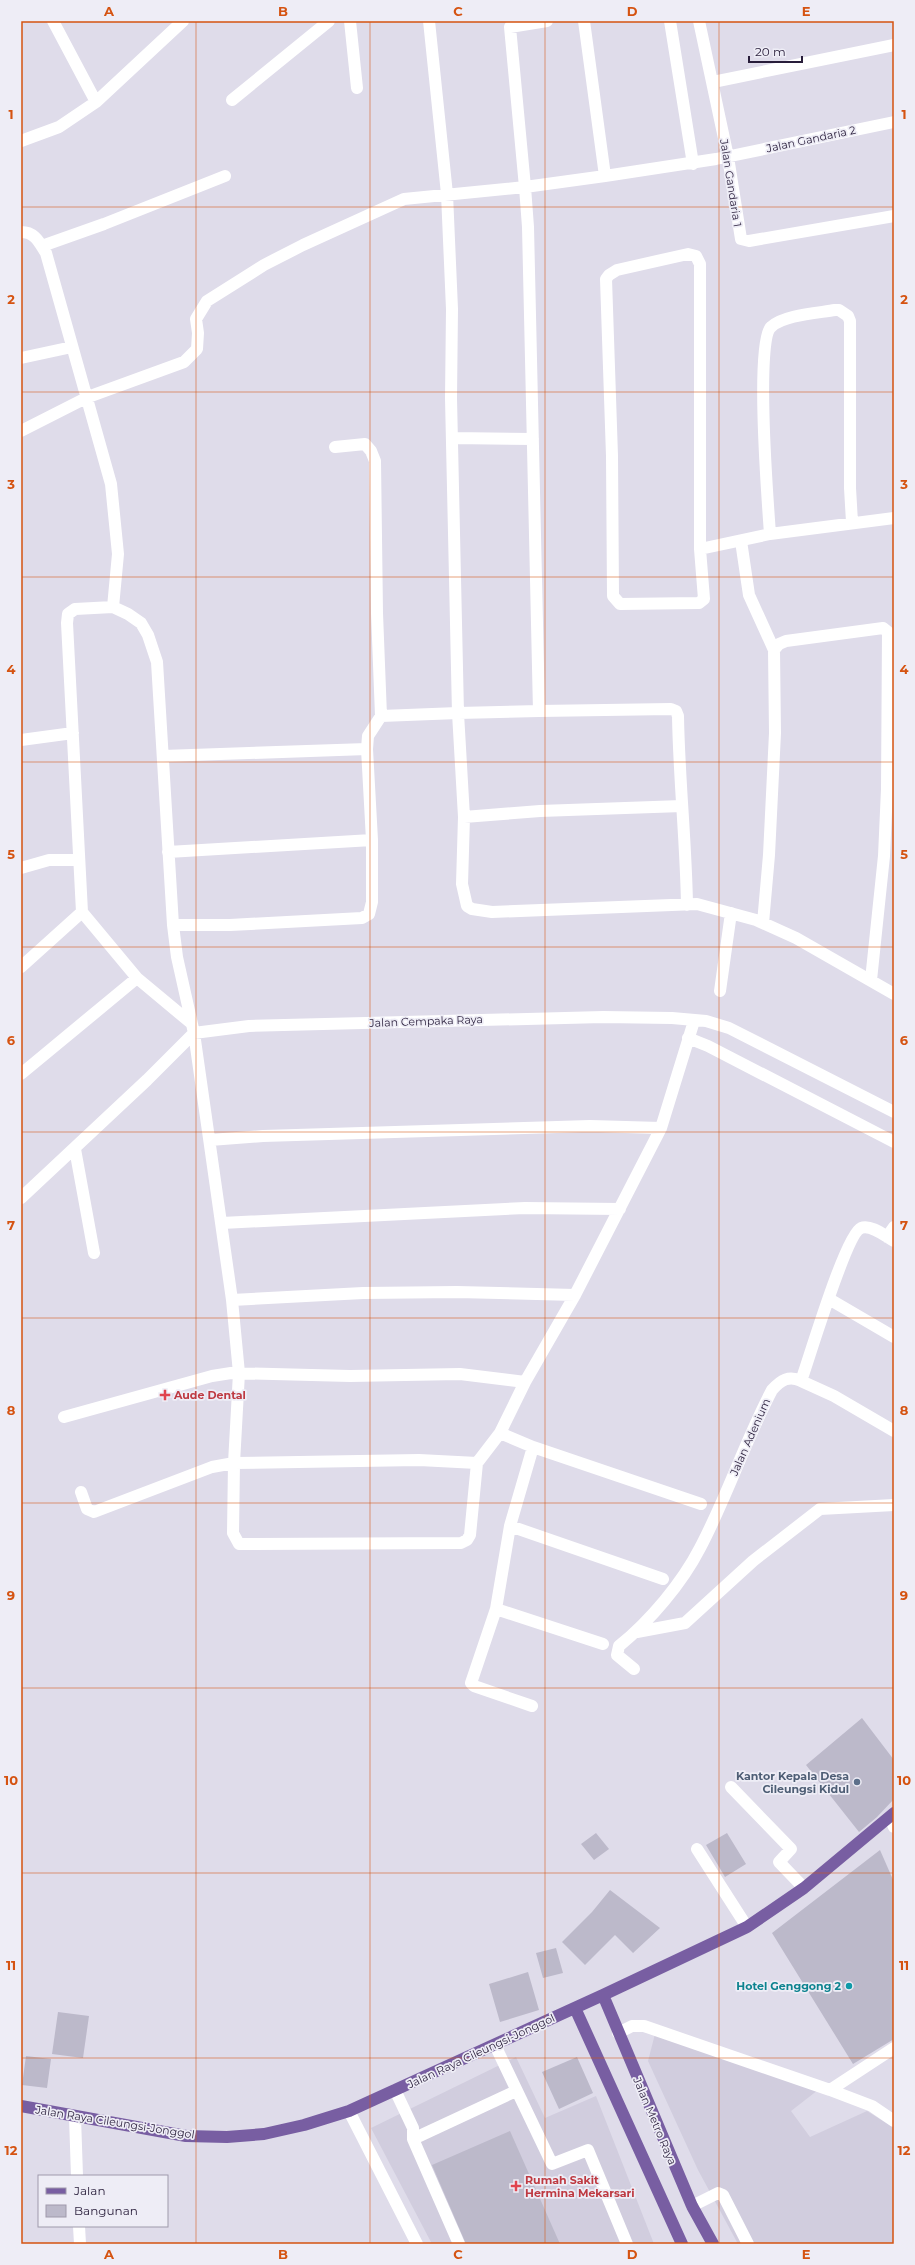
<svg xmlns="http://www.w3.org/2000/svg" width="915" height="2265" viewBox="0 0 915 2265" font-family="Montserrat,sans-serif">
<style>
.built{fill:#d1cdde}
.building{fill:#bcb9ca}
.lines{fill:none;stroke-linecap:round;stroke-linejoin:round}
.minor{stroke:#fff;stroke-width:12}
.major{stroke:#785ea2;stroke-width:12}
.grid{fill:none;stroke:#d55311;stroke-width:1;stroke-opacity:0.55}
.health-dot{fill:#e0444e;stroke:#eeedf6;stroke-width:1.5}
.service-dot{fill:#5c6f8a;stroke:#eeedf6;stroke-width:1.5}
.culture-dot{fill:#0f9aa8;stroke:#eeedf6;stroke-width:1.5}
.labels{text-anchor:middle;dominant-baseline:central;stroke-width:3.5;stroke-linejoin:round;paint-order:stroke}
.street-label{font-size:11px;fill:#281d3a;stroke:#eeedf6}
.health-label{font-size:11px;font-weight:bold;fill:#be3a42;stroke:#eeedf6;text-anchor:start}
.service-label{font-size:11px;font-weight:bold;fill:#4e5e75;stroke:#eeedf6;text-anchor:end}
.culture-label{font-size:11px;font-weight:bold;fill:#0d838f;stroke:#eeedf6;text-anchor:end}
.neatline{fill:none;stroke:#d55311;stroke-width:1.5}
.grid-label{font-size:13px;text-anchor:middle;font-weight:bold;fill:#d55311}
</style>
<rect width="100%" height="100%" fill="#dfdcea"/>
<path class="built" d="M 655,2034 L 818,2090 L 791,2111 L 810,2137 L 867,2111 L 894,2128 L 894,2244 L 738,2244 L 698,2170 L 648,2061 Z
M 516,2057 L 545,2118 L 596,2096 L 654,2244 L 432,2244 L 371,2128 Z"/>
<path class="building" d="M 862,1718 L 894,1760 L 894,1799 L 877,1817 L 859,1832 L 806,1765 Z
M 596,1833 L 609,1849 L 594,1860 L 581,1844 Z
M 727,1833 L 746,1864 L 725,1877 L 706,1845 Z
M 880,1850 L 894,1882 L 894,2039 L 853,2064 L 772,1933 Z
M 610,1890 L 660,1928 L 633,1953 L 615,1935 L 585,1965 L 562,1942 L 592,1912 Z
M 556,1948 L 563,1973 L 543,1978 L 536,1953 Z
M 528,1972 L 539,2010 L 500,2022 L 489,1984 Z
M 58,2012 L 89,2016 L 83,2058 L 52,2054 Z
M 26,2056 L 51,2059 L 47,2088 L 22,2085 Z
M 577,2057 L 593,2093 L 559,2109 L 542,2072 Z
M 510,2131 L 560,2244 L 466,2244 L 432,2165 Z"/>
<g class="lines">
<path class="minor" d="M 53,21 L 96,102
M 350,21 L 357,88
M 547,21 L 510,27 L 525,187 L 605,176
M 584,21 L 605,176 L 716,159 L 894,122
M 670,21 L 693,164
M 699,21 L 728,157 L 741,239 L 749,241 L 894,216
M 713,82 L 894,45
M 232,100 L 329,21
M 21,141 L 59,127 L 96,102 L 183,21
M 21,232 C 35,232 39,242 46,253 L 111,484 L 118,554 L 113,607
M 42,246 L 104,224 L 225,176
M 688,254 L 696,256 L 700,264 L 700,549 L 704,599 L 699,603 L 620,604 L 613,596 L 612,456 L 606,279 L 609,275 L 617,270 Z
M 21,358 L 72,347
M 21,431 L 88,397 L 184,362 L 197,349 L 198,333 L 196,319 L 207,301 L 264,265 L 303,245 L 404,199 L 525,187 L 528,227 L 539,711 L 671,709 L 676,711 L 678,716 C 679,779 686,842 687,905
M 452,438 L 533,439
M 335,447 L 365,444 L 371,451 L 375,461 L 377,613 L 381,716 L 368,736 L 367,749 L 372,840
M 770,534 C 768,505 755,341 771,327 C 783,315 818,313 835,310 L 839,310 L 848,316 L 850,321 L 850,488 L 852,522
M 741,541 L 749,595 L 774,650
M 700,549 L 770,534 L 894,518
M 539,711 L 458,713 L 464,817 L 462,884 L 467,906 L 472,909 L 492,912 L 697,904 L 756,920 L 796,938 L 894,994
M 381,716 L 458,713 L 451,398 L 452,309 L 447,194 L 429,21
M 21,740 L 73,733
M 163,756 L 367,749
M 464,817 L 540,811 L 682,806
M 168,852 L 372,840 L 372,902 L 369,914 L 362,918 L 230,925 L 173,925
M 21,868 L 49,860 L 79,860
M 763,923 L 769,855 L 775,733 L 774,650 L 779,644 L 786,641 L 883,628 L 888,632 L 887,789 L 884,856 L 871,980
M 21,967 L 82,912
M 720,991 L 731,913
M 191,1023 L 137,978 L 82,912 L 67,623 L 68,614 L 75,609 L 113,607 L 128,614 L 141,623 L 148,635 L 157,662 L 173,925 L 177,957 L 194,1033 L 232,1300 L 239,1373 L 234,1463 L 419,1460 L 477,1463 L 500,1433 L 525,1382 L 575,1295 L 661,1128 L 694,1021
M 688,1038 L 708,1046 L 894,1142
M 21,1074 L 137,978
M 210,1140 L 263,1136 L 590,1126 L 661,1128
M 75,1149 L 94,1253
M 21,1198 L 147,1080 L 194,1033 L 249,1026 L 603,1017 L 672,1018 L 706,1021 L 729,1028 L 894,1112
M 222,1223 L 525,1208 L 620,1209
M 887,1237 L 894,1227
M 829,1299 L 894,1337
M 232,1300 L 363,1293 L 457,1292 L 575,1295
M 801,1381 L 834,1396 L 894,1431
M 64,1417 L 212,1376 L 231,1373 L 350,1376 L 460,1374 L 525,1382
M 500,1433 L 533,1447 L 510,1526 L 496,1609 L 471,1683 L 474,1686 L 532,1706
M 533,1447 L 701,1504
M 81,1492 L 87,1509 L 94,1512 L 212,1467 L 234,1463 L 233,1533 L 239,1544 L 461,1543 L 467,1540 L 470,1535 L 477,1463
M 510,1526 L 663,1579
M 496,1609 L 603,1644
M 637,1632 L 685,1623 L 753,1561 L 820,1509 L 894,1505
M 634,1669 L 617,1655 L 619,1646 C 650,1621 682,1583 700,1548 C 727,1497 745,1441 772,1390 C 781,1380 789,1375 801,1381 C 809,1359 846,1234 861,1228 C 871,1224 885,1236 894,1241
M 731,1787 L 791,1849 L 779,1862 L 804,1888
M 890,1818 L 894,1827
M 697,1849 L 747,1927
M 618,2033 L 632,2026 L 644,2026 L 830,2090 L 872,2106 L 894,2121
M 495,2045 L 552,2164 L 588,2150 L 627,2244
M 395,2090 L 413,2128 L 413,2139 L 459,2244
M 830,2090 L 894,2048
M 349,2111 L 417,2244
M 75,2117 L 77,2176
M 413,2139 L 516,2091
M 692,2206 L 718,2193 L 723,2195 L 748,2244
M 79,2226 L 80,2244"/>
<path class="major" d="M 603,1995 L 692,2206 L 713,2244
M 575,2008 L 682,2244
M 21,2106 L 186,2136 L 227,2137 L 264,2134 L 304,2125 L 349,2111 L 603,1995 L 747,1927 L 804,1888 L 894,1813"/>
</g>
<path class="grid" d="M 196,21 L 196,2244M 370,21 L 370,2244M 545,21 L 545,2244M 719,21 L 719,2244M 21,207 L 894,207M 21,392 L 894,392M 21,577 L 894,577M 21,762 L 894,762M 21,947 L 894,947M 21,1132 L 894,1132M 21,1318 L 894,1318M 21,1503 L 894,1503M 21,1688 L 894,1688M 21,1873 L 894,1873M 21,2058 L 894,2058"/>
<g class="health-dot">
<path d="M163 1389h4v4h4v4h-4v4h-4v-4h-4v-4h4z"/>
<path d="M514 2180h4v4h4v4h-4v4h-4v-4h-4v-4h4z"/>
</g>
<circle class="service-dot" cx="857" cy="1782" r="4"/>
<circle class="culture-dot" cx="849" cy="1986" r="4"/>
<g class="labels">
<g class="street-label">
<text transform="translate(811 139) rotate(-12)">Jalan Gandaria 2</text>
<text transform="translate(731 183) rotate(81)">Jalan Gandaria 1</text>
<text transform="translate(426 1021) rotate(-2)">Jalan Cempaka Raya</text>
<text transform="translate(750 1437) rotate(-66)">Jalan Adenium</text>
<text transform="translate(481 2051) rotate(-25)">Jalan Raya Cileungsi-Jonggol</text>
<text transform="translate(655 2121) rotate(67)">Jalan Metro Raya</text>
<text transform="translate(115 2122) rotate(9)">Jalan Raya Cileungsi-Jonggol</text>
</g>
<g class="health-label">
<text x="174" y="1395">Aude Dental</text>
<text x="525" y="2180">Rumah Sakit<tspan x="525" dy="13">Hermina Mekarsari</tspan></text>
</g>
<g class="service-label">
<text x="849" y="1776">Kantor Kepala Desa<tspan x="849" dy="13">Cileungsi Kidul</tspan></text>
</g>
<g class="culture-label">
<text x="841" y="1986">Hotel Genggong 2</text>
</g>
</g>
<rect width="915" height="2265" fill="none" stroke="#eeedf6" stroke-width="44"/>
<rect x="38" y="2175" width="130" height="52" fill="#eeedf6" stroke="#9f9aab"/>
<rect x="46" y="2188" width="20" height="6" fill="#785ea2" stroke="#9f9aab"/>
<text x="74" y="2195" font-size="12" fill="#281d3a">Jalan</text>
<rect x="46" y="2205" width="20" height="12" fill="#bcb9ca" stroke="#9f9aab"/>
<text x="74" y="2215" font-size="12" fill="#281d3a">Bangunan</text>
<path d="M749 56v6h53v-6" fill="none" stroke="#281d3a" stroke-width="2"/>
<text x="755" y="56" font-size="12" fill="#281d3a" stroke="#eeedf6" stroke-width="3" paint-order="stroke">20 m</text>
<rect x="22" y="22" width="871" height="2221" class="neatline"/>
<g class="grid-label">
<text x="109" y="16">A</text>
<text x="283" y="16">B</text>
<text x="458" y="16">C</text>
<text x="632" y="16">D</text>
<text x="806" y="16">E</text>
<text x="11" y="119">1</text>
<text x="904" y="119">1</text>
<text x="11" y="304">2</text>
<text x="904" y="304">2</text>
<text x="11" y="489">3</text>
<text x="904" y="489">3</text>
<text x="11" y="674">4</text>
<text x="904" y="674">4</text>
<text x="11" y="859">5</text>
<text x="904" y="859">5</text>
<text x="11" y="1045">6</text>
<text x="904" y="1045">6</text>
<text x="11" y="1230">7</text>
<text x="904" y="1230">7</text>
<text x="11" y="1415">8</text>
<text x="904" y="1415">8</text>
<text x="11" y="1600">9</text>
<text x="904" y="1600">9</text>
<text x="11" y="1785">10</text>
<text x="904" y="1785">10</text>
<text x="11" y="1970">11</text>
<text x="904" y="1970">11</text>
<text x="11" y="2155">12</text>
<text x="904" y="2155">12</text>
<text x="109" y="2259">A</text>
<text x="283" y="2259">B</text>
<text x="458" y="2259">C</text>
<text x="632" y="2259">D</text>
<text x="806" y="2259">E</text>
</g>
</svg>
